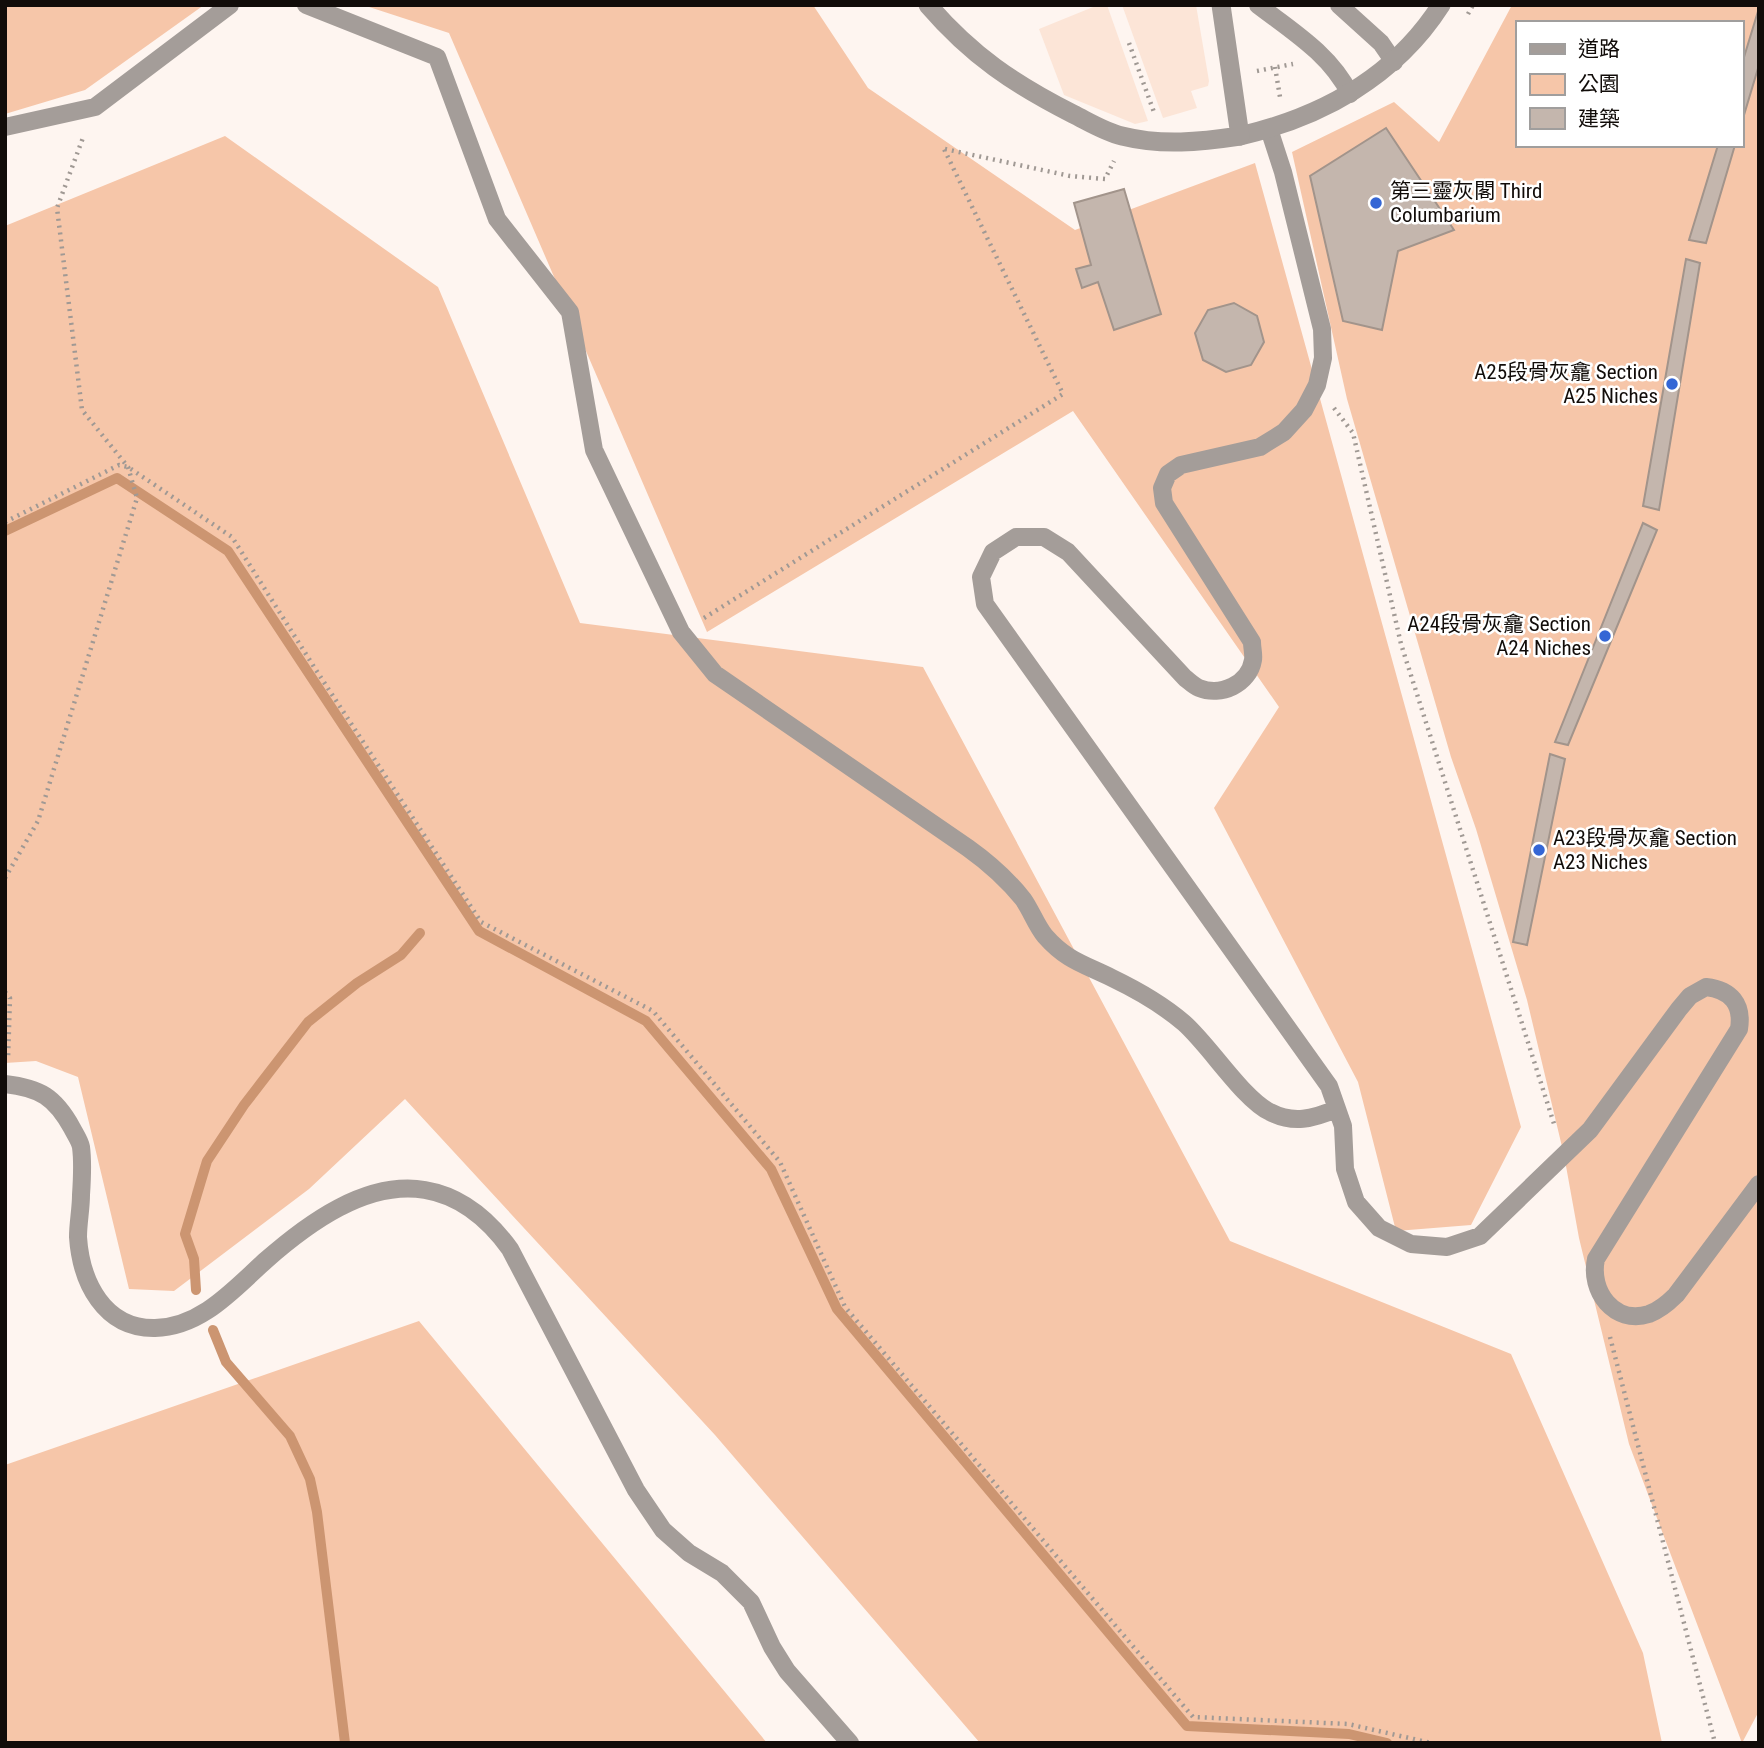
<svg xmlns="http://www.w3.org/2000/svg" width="1764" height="1748" viewBox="0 0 1764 1748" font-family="'Roboto Condensed','Noto Sans TC',sans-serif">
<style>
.built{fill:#fce5d7}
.green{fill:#f6c6a9;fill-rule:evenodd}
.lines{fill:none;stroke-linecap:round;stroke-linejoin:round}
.stream{stroke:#cc9571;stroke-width:10}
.building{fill:#c4b6ad;stroke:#a2948b;stroke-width:2}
.path{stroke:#a09994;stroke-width:4.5;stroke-dasharray:2 5;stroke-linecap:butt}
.service{stroke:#a49d99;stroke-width:18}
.minor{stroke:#a49d99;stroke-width:19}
.tertiary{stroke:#a49d99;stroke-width:19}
.poi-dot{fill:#3466d5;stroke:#fff;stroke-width:2.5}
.labels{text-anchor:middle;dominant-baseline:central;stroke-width:5;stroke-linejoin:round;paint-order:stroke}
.poi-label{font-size:21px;fill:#110c09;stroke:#fff;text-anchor:start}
</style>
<rect width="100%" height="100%" fill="#fef5f0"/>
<path class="built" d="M 1098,5 L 1107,5 L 1148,121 L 1135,124 L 1064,95 L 1039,29 Z
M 1122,5 L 1196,5 L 1209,81 L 1208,86 L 1191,91 L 1197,108 L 1163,118 Z"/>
<path class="green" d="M 5,5 L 204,5 L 85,90 L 5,114 Z
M 363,5 L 813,5 L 868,88 L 1075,230 L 1255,163 L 1521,1127 L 1471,1225 L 1396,1231 L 1358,1082 L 1214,808 L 1279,707 L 1073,411 L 707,632 L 449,33 Z
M 1512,5 L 1759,5 L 1759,1711 L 1742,1743 L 1629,1444 L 1579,1238 L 1564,1155 L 1527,1000 L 1476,829 L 1451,757 L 1347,399 L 1292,152 L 1394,102 L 1439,142 ZM 1517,23 L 1741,23 L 1741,145 L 1517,145 Z
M 225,136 L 438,287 L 580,623 L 923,667 L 1230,1241 L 1511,1354 L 1643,1653 L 1662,1743 L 980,1743 L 715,1435 L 405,1099 L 309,1189 L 174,1291 L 129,1289 L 78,1077 L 36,1061 L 5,1063 L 5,226 Z
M 419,1321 L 767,1743 L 5,1743 L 5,1465 Z"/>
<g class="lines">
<path class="stream" d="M 5,531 L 117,478 L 228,551 L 479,931 L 646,1021 L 771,1169 L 837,1309 L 1187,1726 L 1349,1734 L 1387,1743
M 196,1290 L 194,1259 L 185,1234 L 207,1161 L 244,1105 L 308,1022 L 357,983 L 401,955 L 420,933
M 213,1330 L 226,1362 L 290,1436 L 310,1479 L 317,1512 L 345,1743"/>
</g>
<path class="building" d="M 1759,8 L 1759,65 L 1741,125 L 1741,67 Z
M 1386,128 L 1454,230 L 1398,251 L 1382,330 L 1343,321 L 1310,176 Z
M 1718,145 L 1735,145 L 1706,243 L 1689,240 Z
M 1124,189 L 1161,314 L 1114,330 L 1098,282 L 1082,288 L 1076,269 L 1091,265 L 1074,203 Z
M 1686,259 L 1700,263 L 1659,510 L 1643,506 Z
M 1234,303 L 1257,316 L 1264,342 L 1251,365 L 1226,372 L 1203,360 L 1195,333 L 1208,310 Z
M 1643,523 L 1657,530 L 1568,745 L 1555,742 Z
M 1550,754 L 1565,759 L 1527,945 L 1513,942 Z"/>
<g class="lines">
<path class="path" d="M 1468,14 L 1473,5
M 1129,43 L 1155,115
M 1275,67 L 1280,97
M 1257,71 L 1293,64
M 945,149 L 1070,176 L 1105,179 L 1114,161
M 1334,408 L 1353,433 L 1401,644 L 1555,1127
M 5,522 L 119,465 L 128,467 L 232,537 L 316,670 L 481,922 L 653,1011 L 780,1162 L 845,1307 L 1193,1717 L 1348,1724 L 1431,1743
M 704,618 L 1063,394 L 944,149
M 5,878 L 38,821 L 137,498 L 128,467 L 82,410 L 57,208 L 84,135
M 5,992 L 10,998 L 8,1059
M 1610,1337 L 1715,1743"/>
<path class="service" d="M 306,5 L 437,57 L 497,219 L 570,312 L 594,450 L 681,632 L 715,674 L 968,848 C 989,863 1007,879 1023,899 C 1031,910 1036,925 1045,936 C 1067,961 1084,964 1112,978 C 1137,990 1163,1005 1184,1023 C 1210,1046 1243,1099 1270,1112 C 1293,1124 1313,1119 1336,1109
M 1258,5 C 1292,31 1330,54 1350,94
M 1339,5 L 1381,43 L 1394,62
M 5,127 L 95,107 L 230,5
M 1269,129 L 1283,172 L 1322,329 L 1323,358 L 1317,385 L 1304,410 L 1284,432 L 1260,447 L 1181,465 L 1168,474 L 1162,488 L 1164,503 L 1252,642 C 1252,648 1254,655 1253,660 C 1249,684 1221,697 1199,688 C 1194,686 1189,681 1185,678 L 1068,552 L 1044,537 L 1016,537 L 993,552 L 981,577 L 985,604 L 1329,1086 L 1343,1126 L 1345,1169 L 1356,1202 L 1379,1228 L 1411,1244 L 1447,1247 L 1480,1236 L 1590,1130 L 1679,1009 L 1690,996 L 1706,987 C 1731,990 1743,1004 1739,1029 L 1596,1259 C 1589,1291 1614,1325 1649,1314 C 1660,1310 1668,1303 1676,1295 L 1759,1184
M 5,1084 C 40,1088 55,1097 72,1128 C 75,1134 80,1141 81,1147 C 83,1162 82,1180 81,1195 C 81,1209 78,1223 78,1237 C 81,1282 104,1329 155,1328 C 201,1327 233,1290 265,1261 C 307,1224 366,1180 425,1190 C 461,1196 489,1220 510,1249 L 636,1490 L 663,1530 L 689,1553 L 722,1573 L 751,1602 L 772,1647 L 787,1671 L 850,1743"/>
<path class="minor" d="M 1240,136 C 1321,117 1395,77 1441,5"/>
<path class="tertiary" d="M 928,5 C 972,56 1014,84 1073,114 C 1089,122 1105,132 1122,136 C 1162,146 1200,142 1240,136 L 1221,5"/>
</g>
<g class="poi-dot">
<circle cx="1376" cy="203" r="7"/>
<circle cx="1672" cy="384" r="7"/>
<circle cx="1605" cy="636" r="7"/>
<circle cx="1539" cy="850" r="7"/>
</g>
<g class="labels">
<g class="poi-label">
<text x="1390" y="191">第三靈灰閣 Third<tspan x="1390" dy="24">Columbarium</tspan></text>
<text x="1658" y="372" text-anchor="end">A25段骨灰龕 Section<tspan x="1658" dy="24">A25 Niches</tspan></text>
<text x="1591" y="624" text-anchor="end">A24段骨灰龕 Section<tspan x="1591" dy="24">A24 Niches</tspan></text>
<text x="1553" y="838">A23段骨灰龕 Section<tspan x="1553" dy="24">A23 Niches</tspan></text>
</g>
</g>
<rect width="1764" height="1748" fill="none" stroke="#110c09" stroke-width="14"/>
<rect x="1516" y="21" width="228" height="126" fill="#ffffff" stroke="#a09e9d" stroke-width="2"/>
<rect x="1530" y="44" width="35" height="10" fill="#a49d99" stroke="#a09e9d" stroke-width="2"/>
<text x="1578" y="56" font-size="21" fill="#110c09">道路</text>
<rect x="1530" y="74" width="35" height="21" fill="#f6c6a9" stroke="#a09e9d" stroke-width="2"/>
<text x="1578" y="91" font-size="21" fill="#110c09">公園</text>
<rect x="1530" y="108" width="35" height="21" fill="#c4b6ad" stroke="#a09e9d" stroke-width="2"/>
<text x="1578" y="126" font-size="21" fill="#110c09">建築</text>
</svg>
